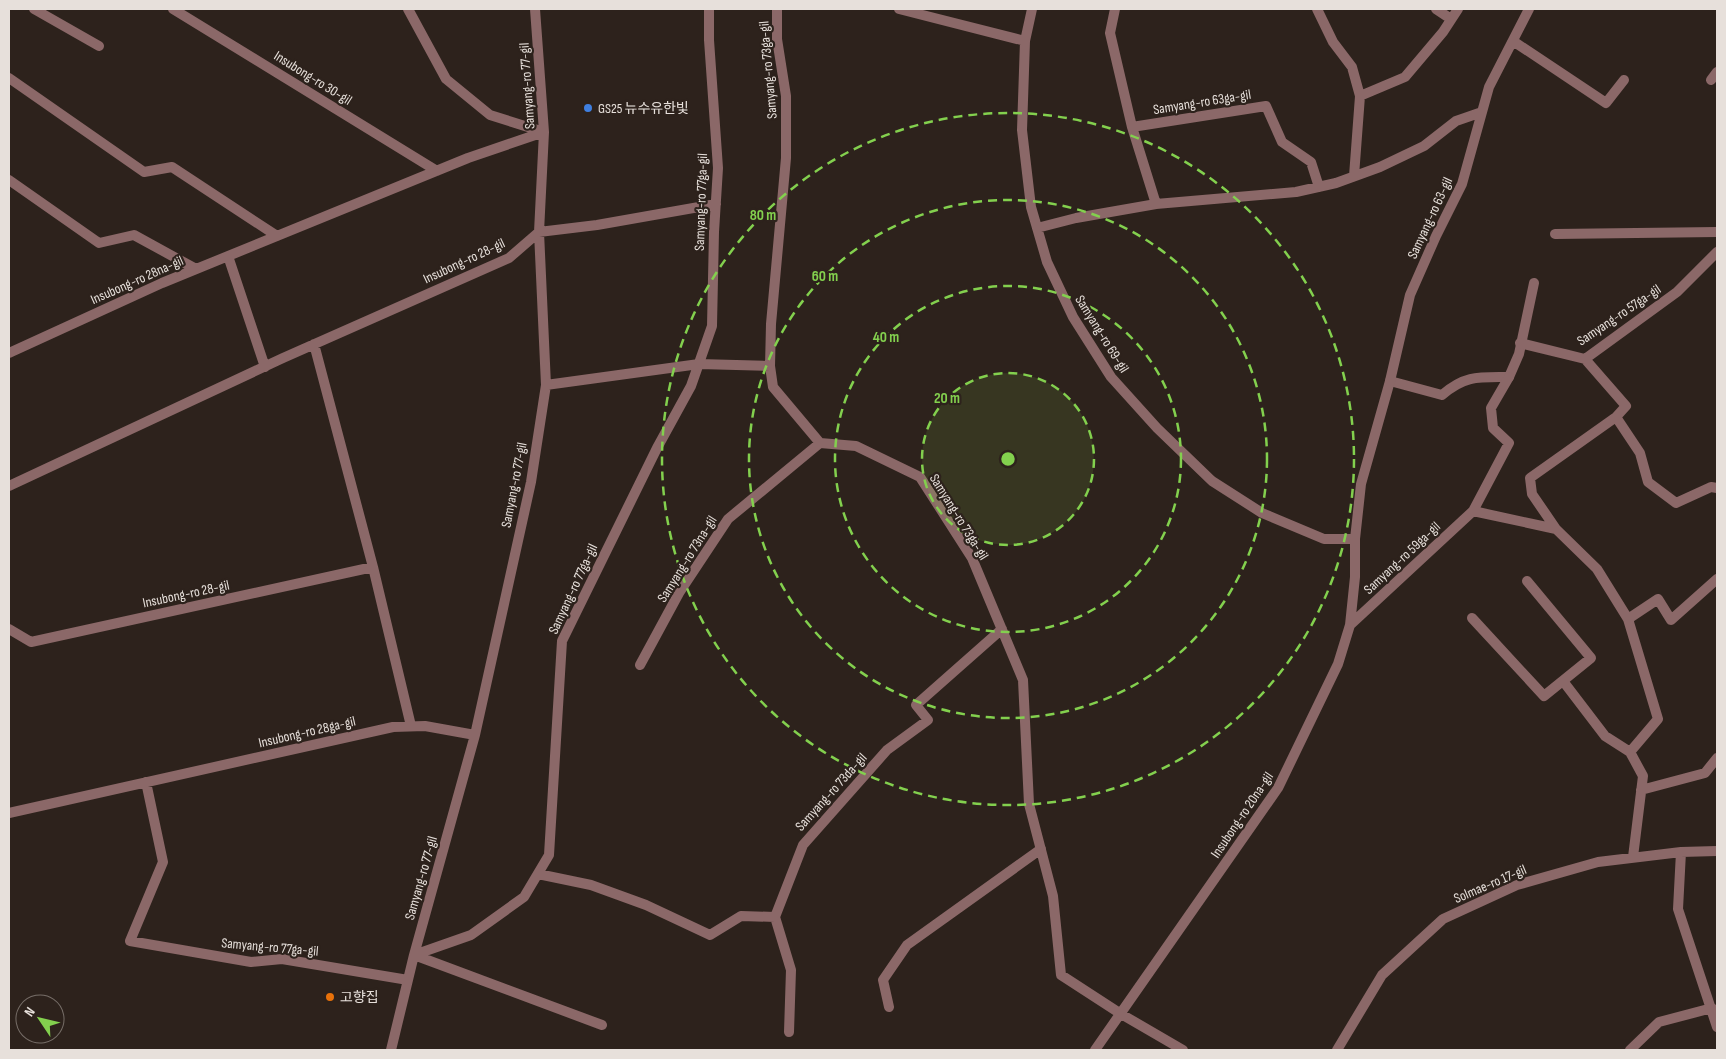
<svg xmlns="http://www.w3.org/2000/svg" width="1726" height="1059" viewBox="0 0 1726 1059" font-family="'Sofia Sans Condensed','Noto Sans KR',sans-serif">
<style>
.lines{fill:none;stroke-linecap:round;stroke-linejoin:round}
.lane{stroke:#8b6868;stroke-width:10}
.street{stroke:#8b6868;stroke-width:10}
.ring{fill:none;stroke:#83d04e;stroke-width:2.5;stroke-dasharray:9 6}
.shop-dot{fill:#3f7fe0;stroke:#2d221c;stroke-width:2}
.food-dot{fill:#e8710a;stroke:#2d221c;stroke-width:2}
.labels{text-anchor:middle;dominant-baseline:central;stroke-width:4.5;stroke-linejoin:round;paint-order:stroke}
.street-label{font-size:14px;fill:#e7e0db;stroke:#2d221c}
.poi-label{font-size:14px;fill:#e7e0db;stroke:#2d221c;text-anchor:start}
.centre{fill:#83d04e;stroke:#2d221c;stroke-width:2.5}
.ring-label{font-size:15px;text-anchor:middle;font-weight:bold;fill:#83d04e;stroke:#2d221c;stroke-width:4.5;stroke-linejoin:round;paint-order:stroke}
</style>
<rect width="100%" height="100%" fill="#2d221c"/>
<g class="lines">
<path class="lane" d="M 1390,381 L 1442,395 C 1465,375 1479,377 1509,377 L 1519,354 L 1534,283"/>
<path class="street" d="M 34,9 L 99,46
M 173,9 L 437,171
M 408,9 L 446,79 L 490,115 L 544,132
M 535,9 L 544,132 L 539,232 L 546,385 L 531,482 L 475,735 L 414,955 L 602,1025
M 777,9 L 777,39 L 786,96 L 786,158 L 771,324 L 770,366 L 773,387 L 820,443 L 856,446 L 920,477 L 972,558 L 1023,680 L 1029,804 L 1053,896 L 1061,975 L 1121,1014 L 1183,1050
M 899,9 L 1025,41
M 1032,9 L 1025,41 L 1022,130 L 1031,207 L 1047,262 L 1073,317 L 1111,377 L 1157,428 L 1212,481 L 1262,513 L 1324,539 L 1355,539
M 1115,9 L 1110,33 L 1132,127 L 1156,204
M 1317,9 L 1333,42 L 1352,67 L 1360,96 L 1354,176
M 1436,9 L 1451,19
M 1513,41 L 1606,103 L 1624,80
M 9,78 L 144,172 L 172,167 L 277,236
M 1711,80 L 1717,72
M 1360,96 L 1405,77 L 1443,32 L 1458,9
M 1132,127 L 1266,106 L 1282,142 L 1311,162 L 1319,187
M 9,180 L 99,243 L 134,235 L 196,269
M 1037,228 L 1076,218 L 1156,204 L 1296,192 L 1336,183 L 1380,167 L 1424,146 L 1456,121 L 1482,112
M 1555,234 L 1717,232
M 228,256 L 265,367
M 1520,343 L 1585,359 L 1677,292 L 1717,252
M 314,344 L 373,567 L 411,726
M 9,353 L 162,283 L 468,158 L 544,132
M 1585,359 L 1626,406 L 1616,417
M 546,385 L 699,364 L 770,366
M 9,486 L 283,358 L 509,258 L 539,232 L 597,225 L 716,204
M 1473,511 L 1509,443 L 1493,428 L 1491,408 L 1509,377
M 1472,618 L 1544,696 L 1591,658 L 1527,581
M 1628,619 L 1658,599 L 1671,620 L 1717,579
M 1350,625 L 1473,511 L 1556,529
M 9,629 L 31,642 L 373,567
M 640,665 L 679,593 L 728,519 L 820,443
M 1563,681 L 1605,736 L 1630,752 L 1643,776 L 1633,857
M 1630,752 L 1658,719 L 1628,619 L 1597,569 L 1556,529 L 1532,494 L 1530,478 L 1616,417 L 1640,453 L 1648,482 L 1676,503 L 1711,487 L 1717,488
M 146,782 L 163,862 L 130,941 L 251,962 L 282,959 L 408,980
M 1641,790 L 1705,773 L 1717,758
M 9,813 L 393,727 L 425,726 L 475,735
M 1681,852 L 1678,909 L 1717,1027
M 538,874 L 591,885 L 646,905 L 710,935 L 741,916 L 775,917
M 889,1007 L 883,980 L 907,945 L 1041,849
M 789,1032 L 791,970 L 775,917 L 803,845 L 887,750 L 928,720 L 916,705 L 1002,629
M 391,1050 L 414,955 L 471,935 L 524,897 L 549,855 L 562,641 L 657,448 L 691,386 L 712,326 L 714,232 L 718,168 L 709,40 L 709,9
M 1095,1050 L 1278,788 L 1338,664 L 1350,625 L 1355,577 L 1355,539 L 1361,484 L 1390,381 L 1410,295 L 1436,236 L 1462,184 L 1489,87 L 1529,9
M 1337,1050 L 1382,975 L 1443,919 L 1517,885 L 1598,862 L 1681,852 L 1717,851
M 1630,1050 L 1659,1022 L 1712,1008"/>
</g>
<circle cx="1008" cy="459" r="86" fill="#83d04e" fill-opacity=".12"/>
<g class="ring">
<circle cx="1008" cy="459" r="86"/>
<circle cx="1008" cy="459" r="173"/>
<circle cx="1008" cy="459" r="259"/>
<circle cx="1008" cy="459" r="346"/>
</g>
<circle class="shop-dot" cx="588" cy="108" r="5"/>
<circle class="food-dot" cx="330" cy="997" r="5"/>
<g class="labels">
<g class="street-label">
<text transform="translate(768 70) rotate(-95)">Samyang-ro 73ga-gil</text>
<text transform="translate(313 78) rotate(32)">Insubong-ro 30-gil</text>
<text transform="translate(527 86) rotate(-94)">Samyang-ro 77-gil</text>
<text transform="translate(1202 102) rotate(-9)">Samyang-ro 63ga-gil</text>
<text transform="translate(701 202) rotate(-88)">Samyang-ro 77ga-gil</text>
<text transform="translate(1430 218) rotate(-65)">Samyang-ro 63-gil</text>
<text transform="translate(464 261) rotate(-25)">Insubong-ro 28-gil</text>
<text transform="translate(137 280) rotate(-24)">Insubong-ro 28na-gil</text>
<text transform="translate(1619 315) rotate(-34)">Samyang-ro 57ga-gil</text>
<text transform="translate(1102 334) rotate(58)">Samyang-ro 69-gil</text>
<text transform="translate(514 485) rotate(-79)">Samyang-ro 77-gil</text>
<text transform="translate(959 517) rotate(58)">Samyang-ro 73ga-gil</text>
<text transform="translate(1402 558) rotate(-43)">Samyang-ro 59ga-gil</text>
<text transform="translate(687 559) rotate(-58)">Samyang-ro 73na-gil</text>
<text transform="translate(573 589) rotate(-65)">Samyang-ro 77ga-gil</text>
<text transform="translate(186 594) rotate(-12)">Insubong-ro 28-gil</text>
<text transform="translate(307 732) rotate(-13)">Insubong-ro 28ga-gil</text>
<text transform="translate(831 792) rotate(-48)">Samyang-ro 73da-gil</text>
<text transform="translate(1242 815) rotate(-56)">Insubong-ro 20na-gil</text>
<text transform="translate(421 878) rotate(-74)">Samyang-ro 77-gil</text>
<text transform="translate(1490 884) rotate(-23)">Solmae-ro 17-gil</text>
<text transform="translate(270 947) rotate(5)">Samyang-ro 77ga-gil</text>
</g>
<g class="poi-label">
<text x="598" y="108">GS25 뉴수유한빛</text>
<text x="340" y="997">고향집</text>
</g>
</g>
<circle cx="1008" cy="459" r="8" class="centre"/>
<g class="ring-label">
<text x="763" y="220">80 m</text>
<text x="825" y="281">60 m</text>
<text x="886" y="342">40 m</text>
<text x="947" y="403">20 m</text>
</g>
<rect width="1726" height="1059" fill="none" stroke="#e7e0db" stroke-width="20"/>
<g transform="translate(40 1019) rotate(305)"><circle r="24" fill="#2d221c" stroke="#776e68"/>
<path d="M0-4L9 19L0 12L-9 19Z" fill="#83d04e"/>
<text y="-8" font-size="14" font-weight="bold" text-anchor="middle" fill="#e7e0db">N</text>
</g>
</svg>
